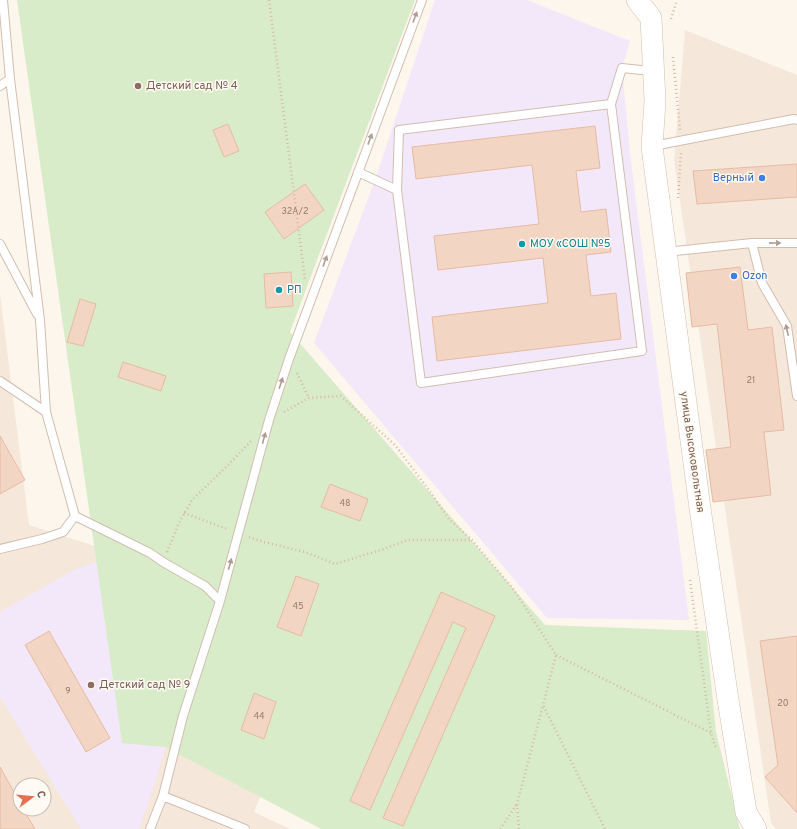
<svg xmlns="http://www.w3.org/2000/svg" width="797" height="829" viewBox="0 0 797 829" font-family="Overpass,sans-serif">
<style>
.residential{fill:#f5e8da;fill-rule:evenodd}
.education{fill:#f3e8fa}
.green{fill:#d8ecc9}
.building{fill:#f3d5c3;stroke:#e6bba3}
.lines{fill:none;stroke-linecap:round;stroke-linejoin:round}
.service-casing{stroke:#d1beb0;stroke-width:10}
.tertiary-casing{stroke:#d1beb0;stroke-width:22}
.path{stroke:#d9b8a5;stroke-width:2.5;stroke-dasharray:1 3;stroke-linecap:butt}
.service{stroke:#fff;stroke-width:8}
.tertiary{stroke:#fff;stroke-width:21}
.oneway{fill:#af9d94}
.education-dot{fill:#8d6e63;stroke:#fffaf3;stroke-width:1.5}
.shop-dot{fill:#3f7fe0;stroke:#fffaf3;stroke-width:1.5}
.culture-dot{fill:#0f9aa8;stroke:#fffaf3;stroke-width:1.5}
.labels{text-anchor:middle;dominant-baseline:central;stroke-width:3;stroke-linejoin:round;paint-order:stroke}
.number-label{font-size:9px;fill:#987a6a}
.education-label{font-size:11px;fill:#785e54;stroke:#fffaf3;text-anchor:start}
.shop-label{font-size:11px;fill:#366cbe;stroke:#fffaf3;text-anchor:end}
.culture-label{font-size:11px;fill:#0d838f;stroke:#fffaf3;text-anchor:start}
.street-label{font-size:11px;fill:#7a5c4d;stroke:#fffaf3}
</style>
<rect width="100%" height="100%" fill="#fdf6ec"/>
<path class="residential" d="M 685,30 L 797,75 L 797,829 L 776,829 L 771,823 L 674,160 Z
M 0,294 L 29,525 L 226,588 L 397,467 L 254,812 L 290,829 L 0,829 ZM 20,785 L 44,785 L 44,809 L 20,809 Z"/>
<path class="education" d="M 435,0 L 527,0 L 630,41 L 622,68 L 630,153 L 689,620 L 547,618 L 314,343 L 375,180 Z
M 107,558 L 186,674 L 158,773 L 139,829 L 81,829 L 0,697 L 0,612 L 74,570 Z"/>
<path class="green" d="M 17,0 L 415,0 L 290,332 L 545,625 L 706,631 L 716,732 L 740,829 L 321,829 L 165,747 L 122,743 Z"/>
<path class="building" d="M 228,124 L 239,151 L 224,157 L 213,130 Z
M 595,126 L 600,168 L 576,171 L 581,212 L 606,209 L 611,252 L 586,255 L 591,296 L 616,293 L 621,339 L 437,361 L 432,317 L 548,303 L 543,258 L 438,270 L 434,236 L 539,224 L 532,165 L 416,179 L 412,147 Z
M 797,164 L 797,197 L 697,204 L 693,171 Z
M 305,184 L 324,210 L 284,239 L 265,212 Z
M 740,267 L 748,330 L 772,327 L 784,430 L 764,432 L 771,495 L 713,502 L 706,450 L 731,447 L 717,324 L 692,327 L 686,273 Z
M 291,272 L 293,306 L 266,308 L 264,274 Z
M 80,299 L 96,304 L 83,346 L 67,342 Z
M 123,362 L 166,376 L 161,391 L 118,377 Z
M 0,436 L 25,480 L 0,494 Z
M 330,484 L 368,499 L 360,521 L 321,507 Z
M 296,576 L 319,584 L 301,636 L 277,627 Z
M 441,592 L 495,616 L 403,826 L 383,818 L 466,628 L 453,622 L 370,810 L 350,801 Z
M 49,631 L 110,738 L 86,752 L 25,645 Z
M 797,636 L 797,813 L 765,777 L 778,765 L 760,641 Z
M 254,693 L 276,702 L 264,739 L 241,730 Z
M 0,767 L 20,803 L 20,809 L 23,809 L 35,829 L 0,829 Z"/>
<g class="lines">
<defs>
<path id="service" d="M 0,86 L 10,79
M 611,104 L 642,351 L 421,383 L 397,190 L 399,130 L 611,104 L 622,68 L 641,70 L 654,71
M 653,146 L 794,119 L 797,120
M 358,172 L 397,190
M 752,243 L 762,283 L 787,326 L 797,396
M 0,244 L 37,314
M 666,252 L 752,243 L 797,243
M 0,381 L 46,412
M 75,516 L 150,553 L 163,562 L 205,586 L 220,601 L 183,716 L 163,796 L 150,829
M 0,549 L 42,539 L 63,532 L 75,516 L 46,412 L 40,320 L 10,79 L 3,0
M 220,601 L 269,420 L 289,359 L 422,0
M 163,796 L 245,829"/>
<path id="tertiary" d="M 637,0 L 651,18 L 655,101 L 652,147 L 700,508 L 727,693 L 746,812 L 756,829"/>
</defs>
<use href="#service" class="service-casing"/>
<use href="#tertiary" class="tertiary-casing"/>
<path class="path" d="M 269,0 L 305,279
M 671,19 L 677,0
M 673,57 L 680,130
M 678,198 L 681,153
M 297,373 L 309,398
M 284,412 L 309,398 L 341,396 L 395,445 L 431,493 L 449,519 L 472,540 L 514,590 L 556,655 L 543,705 L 605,829
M 184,513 L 227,529
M 249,537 L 264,542 L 305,552 L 335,564 L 384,549 L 407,540 L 471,540
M 167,552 L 179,523 L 192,500 L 230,463 L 251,441
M 690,580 L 711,733 L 716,749
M 556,655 L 711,733 L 711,732
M 500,829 L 517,804
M 519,829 L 517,804 L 543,705"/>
<use href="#service" class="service"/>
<use href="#tertiary" class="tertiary"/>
</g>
<defs><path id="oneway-solid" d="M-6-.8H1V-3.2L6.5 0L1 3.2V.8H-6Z"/></defs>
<g class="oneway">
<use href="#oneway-solid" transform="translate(415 17) rotate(-70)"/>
<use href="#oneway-solid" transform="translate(370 139) rotate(-70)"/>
<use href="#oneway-solid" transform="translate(775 243) rotate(-1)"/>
<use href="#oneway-solid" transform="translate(325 261) rotate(-70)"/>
<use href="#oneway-solid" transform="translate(787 330) rotate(-103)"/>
<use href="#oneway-solid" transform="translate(281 383) rotate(-72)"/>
<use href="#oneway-solid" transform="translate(264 438) rotate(-75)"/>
<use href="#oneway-solid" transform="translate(230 564) rotate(-75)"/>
</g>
<g class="education-dot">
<circle cx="138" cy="86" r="4"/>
<circle cx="91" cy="685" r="4"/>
</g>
<g class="shop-dot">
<circle cx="762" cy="178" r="4"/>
<circle cx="734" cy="276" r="4"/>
</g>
<g class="culture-dot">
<circle cx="522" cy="244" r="4"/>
<circle cx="279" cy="290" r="4"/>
</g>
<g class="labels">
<g class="number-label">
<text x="295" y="211">32А/2</text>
<text x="751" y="380">21</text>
<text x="345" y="503">48</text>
<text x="298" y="606">45</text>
<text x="68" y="691">9</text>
<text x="783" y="703">20</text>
<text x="259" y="716">44</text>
</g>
<g class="education-label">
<text x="146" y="86">Детский сад № 4</text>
<text x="99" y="685">Детский сад № 9</text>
</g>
<g class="shop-label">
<text x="754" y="178">Верный</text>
<text x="742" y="276" text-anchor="start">Ozon</text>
</g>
<g class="culture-label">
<text x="530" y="244">МОУ «СОШ №5</text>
<text x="287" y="290">РП</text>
</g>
<g class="street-label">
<text transform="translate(692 452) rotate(82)">улица Высоковольтная</text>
</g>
</g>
<g transform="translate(32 797) rotate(74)"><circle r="19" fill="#fffaf3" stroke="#cabbb1"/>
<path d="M0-3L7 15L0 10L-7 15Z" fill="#e76f51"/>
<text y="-6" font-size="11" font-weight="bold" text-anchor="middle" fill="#7a5c4d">С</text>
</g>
</svg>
